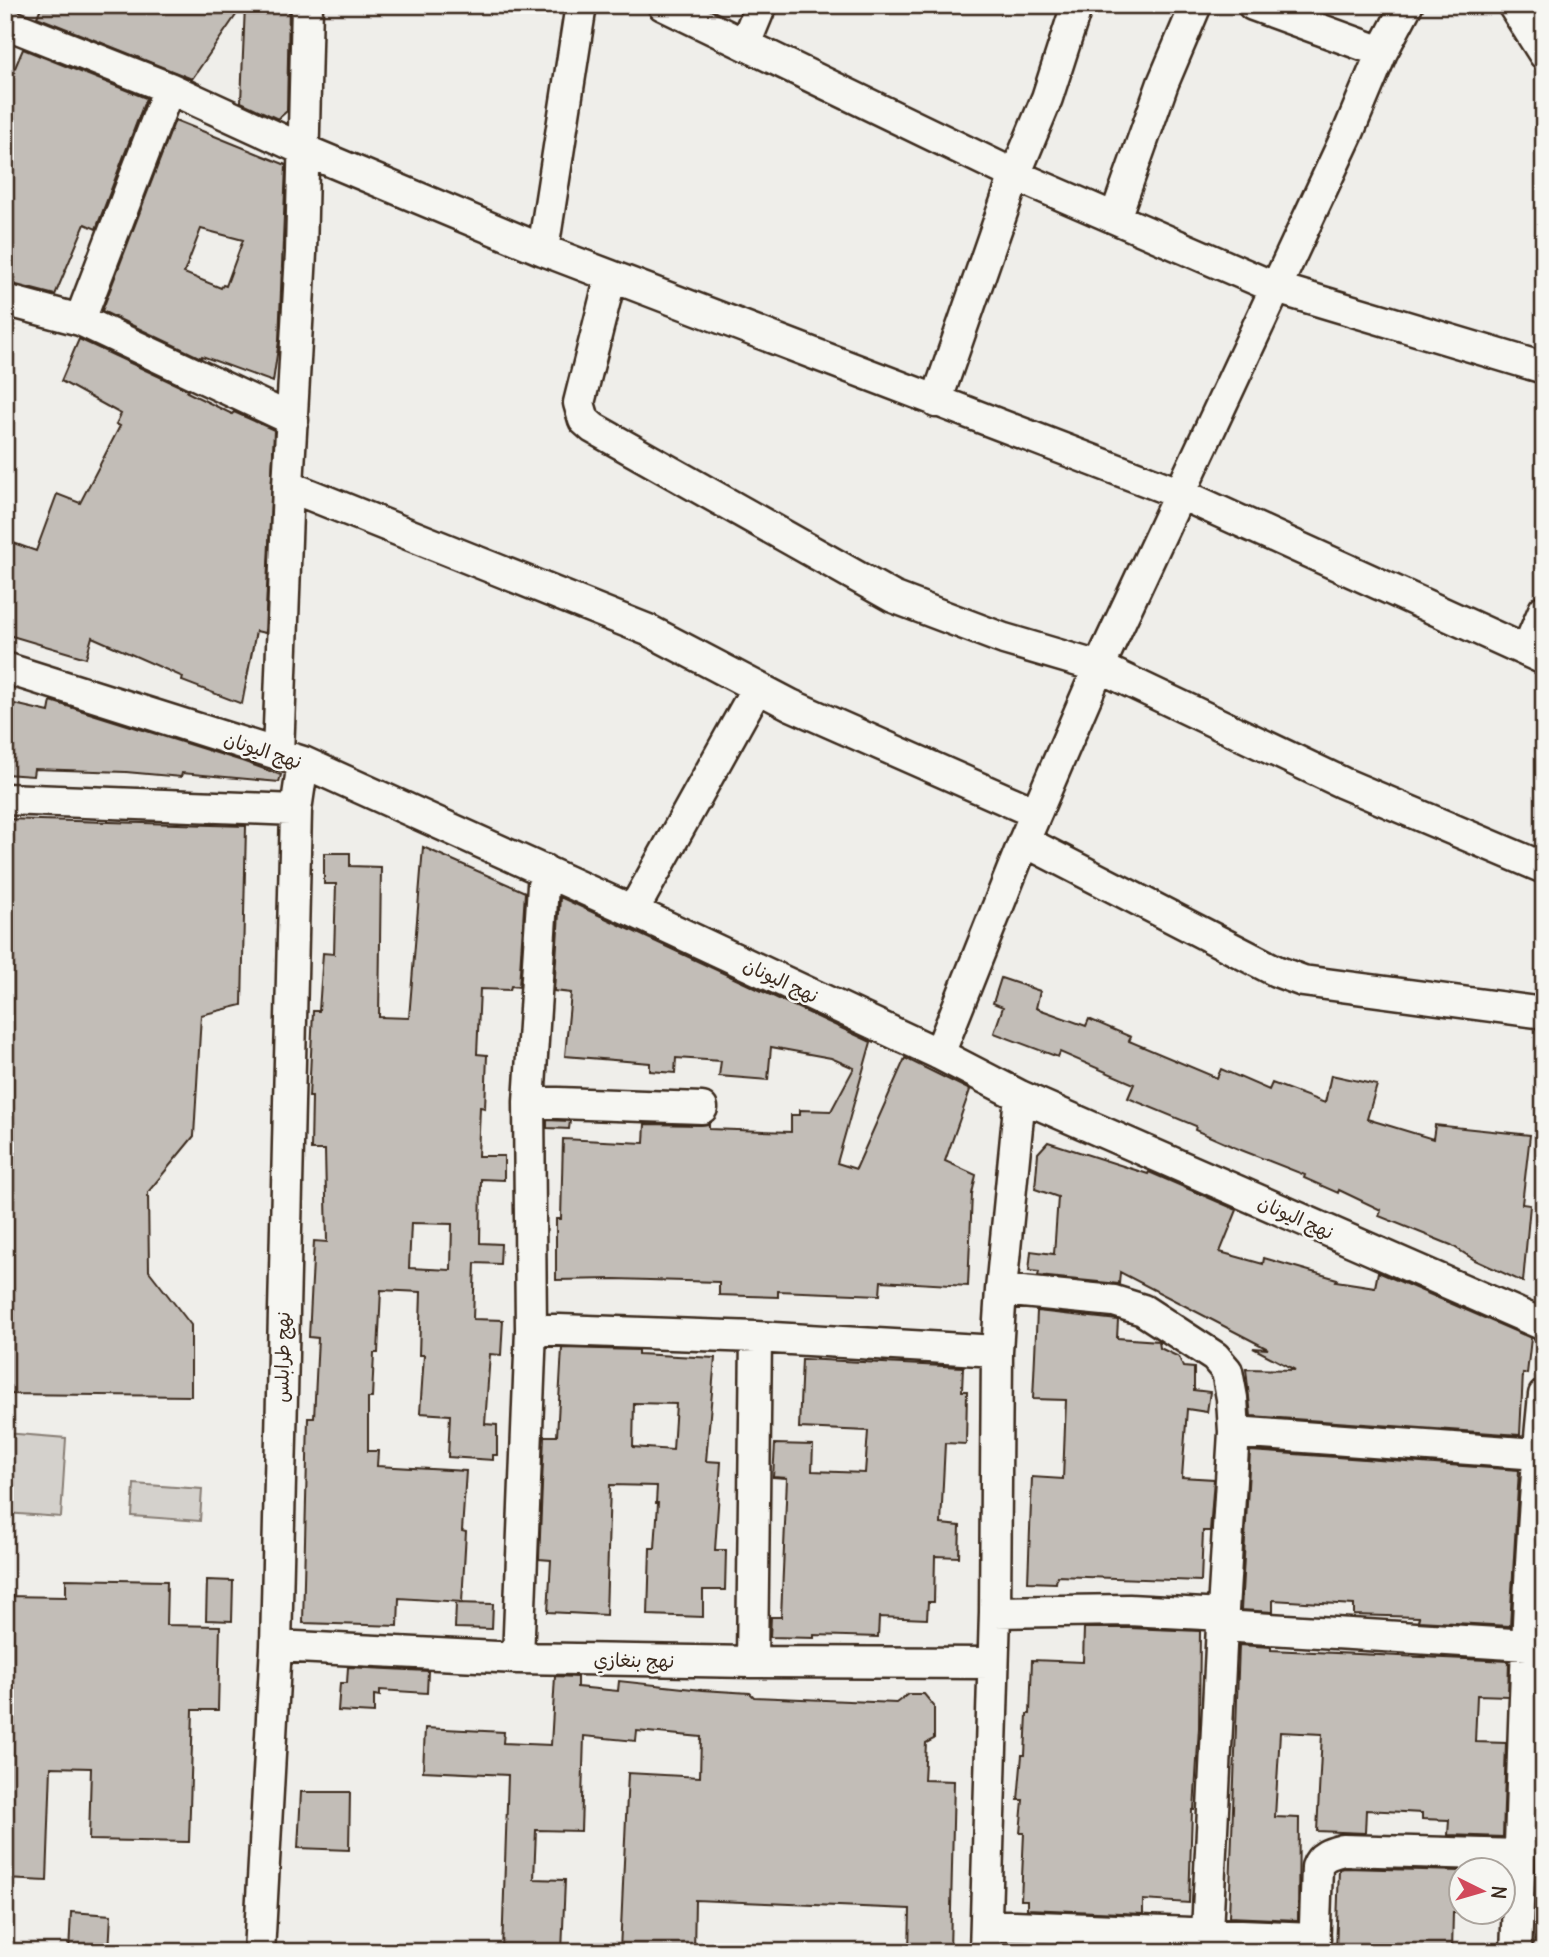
<svg xmlns="http://www.w3.org/2000/svg" width="1549" height="1957" viewBox="0 0 1549 1957" font-family="Delius,'Playpen Sans Arabic',sans-serif">
<style>
.green{fill:#d4d1cc;stroke:#887e75;stroke-width:2}
.building{fill:#c2bdb7;stroke:#3b2a1e;stroke-width:2;fill-rule:evenodd}
.lines{fill:none;stroke-linecap:round;stroke-linejoin:round}
.minor-casing{stroke:#3b2a1e;stroke-width:35}
.minor{stroke:#f6f6f2;stroke-width:30}
.labels{text-anchor:middle;dominant-baseline:central;stroke-width:5;stroke-linejoin:round;paint-order:stroke}
.street-label{font-size:19px;fill:#3b2a1e;stroke:#f6f6f2}
</style>
<rect width="100%" height="100%" fill="#efeeea"/>
<filter id="ink" filterUnits="userSpaceOnUse"><feTurbulence type="fractalNoise" baseFrequency=".0143" numOctaves="2"/><feDisplacementMap in="SourceGraphic" scale="14" xChannelSelector="R" yChannelSelector="G"/><feConvolveMatrix kernelMatrix="1 2 1 2 8 2 1 2 1" color-interpolation-filters="sRGB"/></filter>
<g filter="url(#ink)">
<path class="green" d="M 5,1433 L 66,1438 L 61,1517 L 5,1513 Z
M 134,1484 L 202,1489 L 200,1521 L 132,1516 Z"/>
<path class="building" d="M 42,5 L 243,5 L 192,79 L 37,17 Z
M 245,5 L 289,5 L 287,111 L 278,119 L 241,102 Z
M 23,49 L 146,98 L 96,229 L 85,224 L 55,295 L 5,282 L 5,91 Z
M 175,120 L 286,165 L 279,341 L 273,382 L 202,356 L 201,358 L 102,311 ZM 201,229 L 243,240 L 226,286 L 223,285 L 221,288 L 184,273 Z
M 79,339 L 188,390 L 187,392 L 232,414 L 234,412 L 274,430 L 265,633 L 256,631 L 242,704 L 182,681 L 183,677 L 92,637 L 86,658 L 5,634 L 5,540 L 36,551 L 57,494 L 80,503 L 120,426 L 116,424 L 121,414 L 61,381 Z
M 51,701 L 242,761 L 281,775 L 279,782 L 182,773 L 181,777 L 126,772 L 34,769 L 33,776 L 5,774 L 5,739 L 10,703 L 49,712 Z
M 5,819 L 246,826 L 242,1005 L 201,1015 L 194,1136 L 148,1192 L 149,1271 L 191,1325 L 191,1396 L 5,1394 Z
M 423,847 L 525,892 L 519,987 L 511,986 L 510,990 L 480,989 L 477,1054 L 487,1055 L 485,1108 L 480,1107 L 478,1156 L 504,1156 L 504,1180 L 481,1179 L 480,1243 L 501,1244 L 500,1264 L 475,1263 L 473,1319 L 503,1320 L 501,1355 L 490,1354 L 485,1424 L 497,1425 L 497,1455 L 493,1455 L 493,1460 L 448,1457 L 450,1415 L 420,1413 L 424,1355 L 419,1355 L 421,1292 L 381,1290 L 378,1353 L 374,1353 L 372,1398 L 368,1398 L 368,1451 L 378,1451 L 377,1466 L 466,1471 L 462,1531 L 466,1532 L 462,1602 L 399,1598 L 398,1626 L 303,1623 L 308,1418 L 314,1418 L 318,1338 L 309,1337 L 314,1241 L 327,1242 L 325,1150 L 311,1150 L 312,1097 L 309,1097 L 313,1011 L 319,1011 L 323,953 L 334,954 L 336,884 L 324,884 L 324,853 L 350,853 L 350,866 L 381,867 L 379,1017 L 409,1018 ZM 411,1223 L 452,1224 L 451,1270 L 409,1268 Z
M 560,897 L 871,1042 L 837,1163 L 856,1169 L 905,1058 L 970,1090 L 945,1161 L 976,1175 L 972,1194 L 968,1286 L 881,1281 L 880,1295 L 778,1291 L 778,1297 L 719,1295 L 719,1282 L 615,1279 L 556,1280 L 556,1219 L 561,1219 L 563,1139 L 644,1143 L 645,1124 L 701,1125 L 709,1124 L 709,1129 L 791,1132 L 791,1115 L 800,1115 L 800,1110 L 831,1111 L 854,1068 L 831,1058 L 771,1047 L 768,1080 L 719,1076 L 721,1061 L 676,1058 L 675,1073 L 650,1071 L 650,1063 L 565,1056 L 571,993 L 554,991 Z
M 1001,978 L 1040,991 L 1036,1008 L 1086,1026 L 1089,1019 L 1131,1037 L 1129,1041 L 1217,1078 L 1221,1069 L 1269,1090 L 1272,1083 L 1325,1103 L 1331,1075 L 1377,1085 L 1367,1119 L 1433,1139 L 1435,1125 L 1530,1135 L 1522,1204 L 1530,1205 L 1523,1282 L 1475,1260 L 1451,1245 L 1379,1216 L 1381,1210 L 1339,1190 L 1338,1193 L 1304,1178 L 1305,1175 L 1236,1148 L 1195,1130 L 1196,1126 L 1128,1098 L 1134,1084 L 1060,1052 L 1058,1057 L 994,1033 L 1003,1007 L 993,1003 Z
M 547,1120 L 570,1121 L 569,1129 L 547,1128 Z
M 1048,1142 L 1148,1174 L 1149,1172 L 1237,1210 L 1220,1252 L 1263,1264 L 1264,1258 L 1337,1279 L 1336,1281 L 1375,1287 L 1378,1272 L 1531,1338 L 1527,1374 L 1523,1373 L 1520,1435 L 1251,1416 L 1246,1369 L 1295,1370 L 1253,1348 L 1268,1349 L 1120,1272 L 1119,1284 L 1038,1276 L 1039,1272 L 1029,1271 L 1031,1251 L 1054,1254 L 1058,1197 L 1035,1189 L 1038,1153 Z
M 1037,1311 L 1118,1320 L 1117,1338 L 1159,1341 L 1160,1348 L 1179,1357 L 1183,1367 L 1194,1368 L 1194,1390 L 1210,1392 L 1207,1412 L 1187,1409 L 1182,1477 L 1214,1479 L 1210,1531 L 1203,1531 L 1201,1581 L 1057,1576 L 1056,1583 L 1028,1582 L 1032,1477 L 1063,1479 L 1066,1400 L 1033,1399 Z
M 562,1348 L 638,1350 L 638,1354 L 715,1358 L 706,1461 L 721,1462 L 715,1550 L 726,1550 L 725,1590 L 703,1590 L 703,1617 L 648,1615 L 650,1548 L 655,1548 L 658,1503 L 656,1503 L 657,1486 L 610,1485 L 606,1615 L 548,1612 L 551,1560 L 539,1559 L 544,1436 L 557,1436 ZM 634,1403 L 676,1404 L 673,1450 L 633,1447 Z
M 802,1359 L 963,1367 L 962,1391 L 967,1391 L 966,1444 L 945,1443 L 941,1524 L 960,1526 L 959,1557 L 935,1556 L 934,1602 L 928,1602 L 927,1619 L 879,1617 L 878,1637 L 814,1635 L 814,1638 L 770,1637 L 771,1617 L 781,1617 L 787,1478 L 773,1477 L 775,1444 L 813,1445 L 812,1471 L 865,1473 L 868,1431 L 799,1428 Z
M 1250,1451 L 1519,1470 L 1510,1626 L 1418,1621 L 1419,1617 L 1354,1615 L 1354,1605 L 1273,1600 L 1273,1612 L 1241,1610 Z
M 66,1579 L 167,1581 L 166,1625 L 220,1626 L 218,1710 L 193,1710 L 189,1842 L 89,1840 L 91,1768 L 51,1767 L 47,1881 L 5,1879 L 5,1786 L 8,1786 L 9,1726 L 5,1726 L 5,1596 L 66,1597 Z
M 207,1580 L 233,1581 L 232,1621 L 206,1620 Z
M 456,1603 L 493,1604 L 492,1629 L 455,1628 Z
M 1084,1628 L 1129,1628 L 1200,1631 L 1199,1728 L 1194,1810 L 1192,1810 L 1189,1903 L 1143,1900 L 1143,1914 L 1027,1909 L 1027,1900 L 1021,1900 L 1024,1833 L 1020,1833 L 1023,1800 L 1018,1800 L 1022,1755 L 1025,1755 L 1027,1714 L 1030,1714 L 1032,1660 L 1083,1662 Z
M 1239,1645 L 1271,1647 L 1271,1650 L 1509,1661 L 1508,1696 L 1477,1695 L 1475,1742 L 1506,1743 L 1503,1837 L 1448,1835 L 1449,1820 L 1422,1819 L 1422,1813 L 1366,1810 L 1365,1833 L 1317,1831 L 1322,1734 L 1280,1732 L 1275,1817 L 1299,1818 L 1298,1920 L 1229,1917 Z
M 348,1667 L 428,1671 L 427,1693 L 380,1690 L 380,1696 L 374,1695 L 374,1713 L 338,1711 L 340,1683 L 347,1683 Z
M 555,1676 L 577,1677 L 577,1687 L 618,1691 L 619,1681 L 702,1690 L 750,1693 L 754,1697 L 896,1703 L 908,1694 L 924,1694 L 934,1706 L 934,1739 L 926,1743 L 924,1780 L 954,1781 L 950,1952 L 909,1952 L 910,1909 L 695,1900 L 694,1952 L 620,1951 L 628,1773 L 700,1777 L 701,1737 L 637,1731 L 636,1741 L 584,1736 L 581,1831 L 536,1830 L 534,1879 L 565,1880 L 562,1952 L 502,1952 L 508,1775 L 423,1771 L 425,1728 L 504,1732 L 503,1743 L 551,1745 Z
M 1541,1745 L 1544,1745 L 1544,1775 L 1540,1775 Z
M 301,1792 L 350,1792 L 349,1850 L 298,1848 Z
M 1538,1827 L 1544,1827 L 1544,1870 L 1537,1870 Z
M 1345,1868 L 1461,1871 L 1461,1912 L 1453,1912 L 1452,1952 L 1336,1952 L 1339,1869 Z
M 71,1912 L 111,1915 L 109,1952 L 69,1952 Z
M 1026,1944 L 1142,1949 L 1142,1952 L 1026,1952 Z"/>
<g class="lines">
<defs>
<path id="minor" d="M 663,5 L 1015,175 L 1276,288 L 1544,368
M 1253,5 L 1382,52
M 1513,5 L 1544,54
M 5,23 L 169,88 L 304,150 L 543,250 L 1181,494 L 1544,659
M 745,44 L 761,5
M 1115,218 L 1163,83 L 1196,5
M 543,250 L 581,5
M 611,276 L 579,403 L 584,420 L 593,428 L 893,597 L 1004,639 L 1099,667 L 1343,783 L 1544,868
M 5,300 L 80,320 L 293,420
M 80,320 L 169,88
M 936,402 L 1015,175 L 1047,98 L 1077,5
M 288,486 L 648,630 L 791,705 L 1036,813
M 1527,650 L 1544,610
M 5,668 L 303,762 L 633,911 L 939,1054 L 1020,1096 L 1544,1325
M 278,754 L 288,486 L 301,253 L 307,5
M 5,799 L 296,810
M 1024,841 L 1276,971 L 1303,981 L 1544,1013
M 633,911 L 757,688
M 939,1054 L 1024,841 L 1099,667 L 1348,133 L 1382,52 L 1407,5
M 529,1102 L 702,1108
M 1001,1290 L 1114,1301 L 1143,1310 L 1215,1357 L 1227,1371 L 1232,1398 L 1234,1432 L 1222,1626 L 1207,1932
M 531,1329 L 756,1337 L 997,1351
M 1234,1432 L 1538,1454
M 995,1612 L 1129,1610 L 1223,1615
M 1222,1626 L 1544,1646
M 276,1646 L 518,1658 L 752,1662 L 993,1663
M 518,1658 L 531,1329 L 529,1102 L 544,870
M 752,1662 L 756,1337
M 987,1925 L 1315,1938
M 259,1952 L 276,1646 L 296,810 L 303,762
M 985,1952 L 995,1612 L 997,1351 L 1001,1290 L 1020,1096
M 1314,1952 L 1317,1867 C 1321,1855 1332,1853 1343,1850 L 1520,1855
M 1516,1952 C 1524,1766 1525,1580 1544,1395"/>
</defs>
<use href="#minor" class="minor-casing"/>
<use href="#minor" class="minor"/>
</g>
</g>
<g class="labels">
<g class="street-label">
<text transform="translate(263 750) rotate(18)">نهج اليونان</text>
<text transform="translate(781 980) rotate(25)">نهج اليونان</text>
<text transform="translate(1296 1217) rotate(24)">نهج اليونان</text>
<text transform="translate(282 1357) rotate(-89)">نهج طرابلس</text>
<text transform="translate(634 1660) rotate(1)">نهج بنغازي</text>
</g>
</g>
<rect width="1549" height="1957" fill="none" stroke="#f6f6f2" stroke-width="28"/>
<rect x="14" y="14" width="1521" height="1929" fill="none" stroke="#3b2a1e" stroke-width="2.5" filter="url(#ink)"/>
<g transform="translate(1482 1891) rotate(95)"><circle r="33" fill="#f6f6f2" stroke="#aba49d" stroke-width="2"/>
<path d="M0-5L12 26L0 18L-12 26Z" fill="#d1495b"/>
<text y="-10" font-size="19" font-weight="bold" text-anchor="middle" fill="#3b2a1e">N</text>
</g>
</svg>
